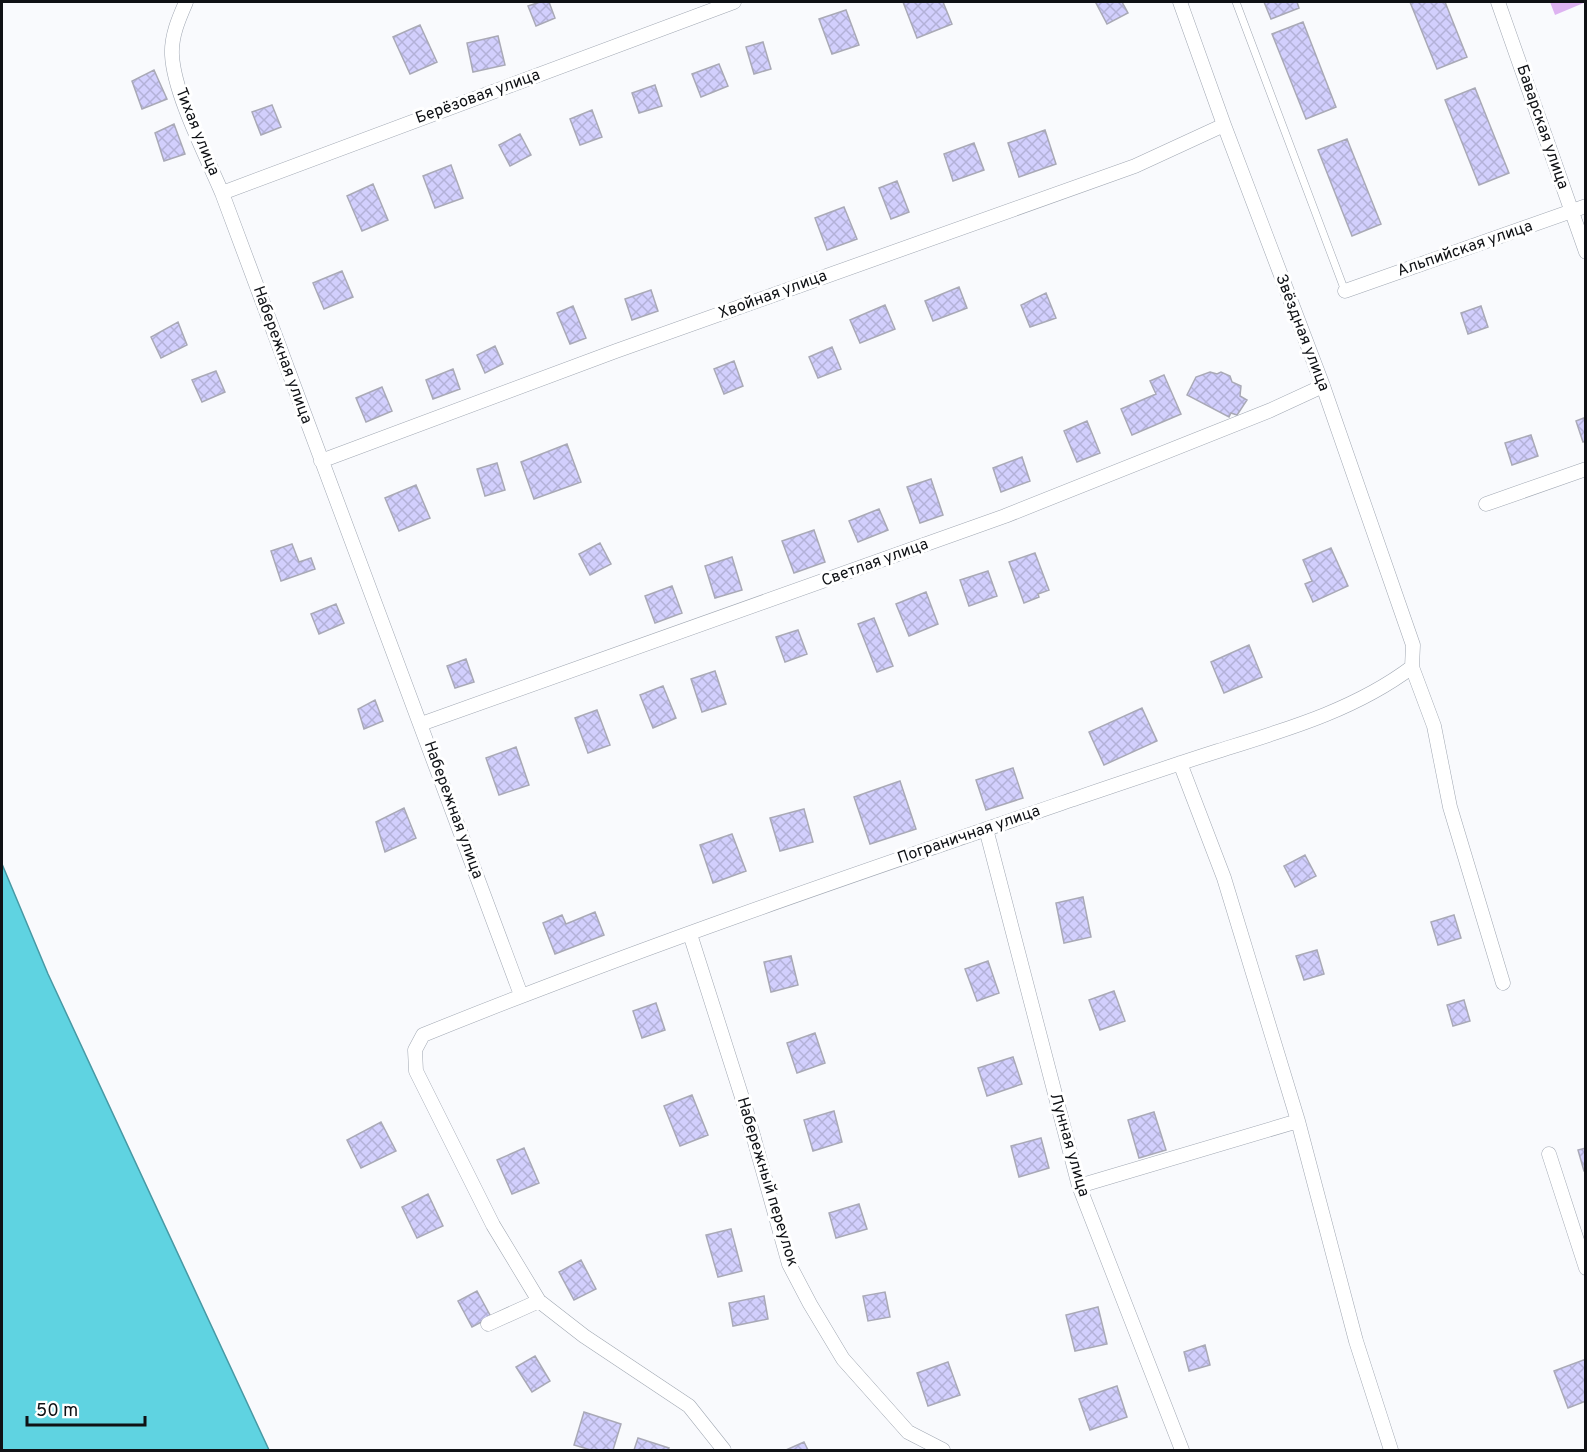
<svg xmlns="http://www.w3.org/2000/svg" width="1587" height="1452" viewBox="0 0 1587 1452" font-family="Overpass,sans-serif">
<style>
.park{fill:#deb3f1}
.water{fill:#5fd3e1;stroke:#4799a4;stroke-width:1.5}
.building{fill:url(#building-cross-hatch);stroke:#a9a9b6;stroke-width:1.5}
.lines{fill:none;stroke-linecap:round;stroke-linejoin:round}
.lane-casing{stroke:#a0a7b2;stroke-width:8}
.street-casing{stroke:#a0a7b2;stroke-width:15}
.lane{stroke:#fff;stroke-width:7}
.street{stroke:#fff;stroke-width:14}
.labels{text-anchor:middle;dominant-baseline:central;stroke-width:6;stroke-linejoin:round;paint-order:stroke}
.street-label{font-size:16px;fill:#0f1115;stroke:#fff}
</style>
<defs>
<pattern id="building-cross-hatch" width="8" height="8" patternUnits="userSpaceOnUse" patternTransform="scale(1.5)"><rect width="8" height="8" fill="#d2cffd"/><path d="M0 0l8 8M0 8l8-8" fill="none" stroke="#b3b1d8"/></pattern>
</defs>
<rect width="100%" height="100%" fill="#f9fafd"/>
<path class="park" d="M 1550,2 L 1586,2 L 1555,15 Z"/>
<path class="water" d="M 2,864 L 48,974 L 269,1450 L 2,1450 Z"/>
<path class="building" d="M 540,2 L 549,2 L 555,18 L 536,26 L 528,6 Z
M 903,2 L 943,2 L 952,24 L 917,38 Z
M 1098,2 L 1122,2 L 1128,13 L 1107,24 L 1096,3 Z
M 1264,2 L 1297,2 L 1299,8 L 1271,19 Z
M 1410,2 L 1445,2 L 1467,57 L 1437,69 Z
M 846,10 L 859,45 L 832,54 L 819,19 Z
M 1303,22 L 1336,107 L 1306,119 L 1272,34 Z
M 420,25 L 437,62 L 410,74 L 393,37 Z
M 498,36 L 505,65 L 473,72 L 467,43 Z
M 763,42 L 771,69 L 754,74 L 746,47 Z
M 719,64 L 728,86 L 701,97 L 692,74 Z
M 154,70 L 167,99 L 142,109 L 132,81 Z
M 655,85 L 662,106 L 639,113 L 632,93 Z
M 1475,88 L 1509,173 L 1479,185 L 1445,100 Z
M 272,105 L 281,127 L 261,135 L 252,112 Z
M 592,110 L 602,137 L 580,145 L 570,119 Z
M 174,124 L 185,154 L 164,161 L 155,133 Z
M 1045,130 L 1056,164 L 1019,177 L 1008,143 Z
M 520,134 L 531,155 L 510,166 L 499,145 Z
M 1347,139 L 1381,224 L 1352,236 L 1318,150 Z
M 974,143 L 984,170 L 953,181 L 944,154 Z
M 451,165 L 463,198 L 435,208 L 423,176 Z
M 897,181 L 909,212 L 891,219 L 879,188 Z
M 373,184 L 388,220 L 362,231 L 347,196 Z
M 844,207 L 857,239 L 827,250 L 815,218 Z
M 342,271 L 353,297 L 324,309 L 313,283 Z
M 959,287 L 967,308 L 933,321 L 925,301 Z
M 651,290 L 658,311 L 632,320 L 625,299 Z
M 1046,293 L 1056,318 L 1030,327 L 1021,305 Z
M 885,305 L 895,329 L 860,343 L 850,320 Z
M 573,306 L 586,338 L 570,344 L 557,313 Z
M 1481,306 L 1488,327 L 1468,334 L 1461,313 Z
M 178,322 L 187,345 L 161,358 L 151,337 Z
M 495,346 L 503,364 L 485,373 L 477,355 Z
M 832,347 L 841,369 L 818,378 L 809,357 Z
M 734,361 L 743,386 L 724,394 L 714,369 Z
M 453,369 L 460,389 L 433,399 L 426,380 Z
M 216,371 L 225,392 L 202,402 L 192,380 Z
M 1210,372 L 1217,374 L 1221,372 L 1230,376 L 1232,382 L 1241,386 L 1240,396 L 1247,400 L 1237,415 L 1231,413 L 1229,417 L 1187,395 L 1196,377 Z
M 1164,375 L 1181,414 L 1132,435 L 1121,409 L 1156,394 L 1150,381 Z
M 382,387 L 392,411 L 366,422 L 356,398 Z
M 1586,417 L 1586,441 L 1583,442 L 1576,421 Z
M 1087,421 L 1100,453 L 1077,462 L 1064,431 Z
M 1531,435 L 1538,456 L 1512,465 L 1505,443 Z
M 567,444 L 581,482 L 534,499 L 521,462 Z
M 1022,457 L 1030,481 L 1001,492 L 993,468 Z
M 497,463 L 505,490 L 485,496 L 477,469 Z
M 931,479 L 943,515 L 920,523 L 907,487 Z
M 416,485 L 430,518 L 399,531 L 385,498 Z
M 879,509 L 888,530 L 858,542 L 849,521 Z
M 814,530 L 825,562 L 794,573 L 782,541 Z
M 600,543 L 611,564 L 590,575 L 579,554 Z
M 292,544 L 299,562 L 311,558 L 315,569 L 281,581 L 271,551 Z
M 1331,548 L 1348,586 L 1313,602 L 1305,584 L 1312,581 L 1303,560 Z
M 1035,553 L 1049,590 L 1038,594 L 1039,597 L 1024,603 L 1009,562 Z
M 732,557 L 742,590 L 715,598 L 705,566 Z
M 988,571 L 997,596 L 969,606 L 960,580 Z
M 672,586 L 682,613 L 655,623 L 645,596 Z
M 926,592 L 938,624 L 909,636 L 896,604 Z
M 336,604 L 344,623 L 319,634 L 311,614 Z
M 874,618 L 893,666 L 877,672 L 858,624 Z
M 798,630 L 807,654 L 785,662 L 776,637 Z
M 1249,645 L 1262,677 L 1224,693 L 1211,662 Z
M 466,659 L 474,682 L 455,688 L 447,666 Z
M 715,671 L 726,704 L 702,712 L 691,679 Z
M 663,686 L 676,718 L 653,728 L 640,695 Z
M 375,700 L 383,721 L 364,729 L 358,709 Z
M 1142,708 L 1157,741 L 1104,765 L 1089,732 Z
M 597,710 L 610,745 L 588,753 L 575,718 Z
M 516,747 L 529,785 L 499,795 L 486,758 Z
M 1013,768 L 1023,798 L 986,810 L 976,780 Z
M 900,781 L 916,829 L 870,844 L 854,797 Z
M 404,808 L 416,838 L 385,852 L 376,822 Z
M 804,809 L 813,842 L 780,851 L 770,818 Z
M 732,834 L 746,871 L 713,883 L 700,845 Z
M 1305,855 L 1316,876 L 1295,887 L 1284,866 Z
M 1083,897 L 1091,937 L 1064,943 L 1056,903 Z
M 595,912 L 604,935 L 555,954 L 543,923 L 562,915 L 566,924 Z
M 1454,915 L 1461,938 L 1438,945 L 1431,922 Z
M 1317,950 L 1324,974 L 1304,980 L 1296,956 Z
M 791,956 L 798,985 L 771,992 L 764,962 Z
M 988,961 L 999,993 L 977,1001 L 965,969 Z
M 1114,991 L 1125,1021 L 1100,1030 L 1089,1000 Z
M 1464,1000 L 1470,1021 L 1453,1026 L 1447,1005 Z
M 656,1003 L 665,1030 L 642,1038 L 633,1011 Z
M 815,1033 L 825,1063 L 797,1073 L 787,1043 Z
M 1013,1057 L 1022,1084 L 987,1096 L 978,1068 Z
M 692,1095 L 708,1135 L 680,1146 L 664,1106 Z
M 834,1111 L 842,1142 L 813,1151 L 804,1120 Z
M 1154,1112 L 1166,1150 L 1139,1158 L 1128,1120 Z
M 381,1122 L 396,1151 L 361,1168 L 347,1140 Z
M 1041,1138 L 1049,1168 L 1019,1177 L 1011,1146 Z
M 524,1148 L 539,1183 L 512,1194 L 497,1160 Z
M 1586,1148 L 1586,1171 L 1584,1171 L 1578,1150 Z
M 428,1194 L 443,1226 L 417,1238 L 402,1207 Z
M 859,1204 L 867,1229 L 836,1238 L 829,1213 Z
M 731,1229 L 742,1271 L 718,1277 L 706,1235 Z
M 581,1260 L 596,1289 L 574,1300 L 559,1272 Z
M 477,1291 L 491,1317 L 472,1327 L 458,1301 Z
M 885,1292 L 890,1317 L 868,1321 L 863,1296 Z
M 764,1296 L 768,1319 L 733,1326 L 729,1303 Z
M 1098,1307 L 1107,1344 L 1075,1351 L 1066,1315 Z
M 1205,1345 L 1210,1365 L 1189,1371 L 1184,1352 Z
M 535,1356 L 550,1381 L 532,1392 L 516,1367 Z
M 1586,1359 L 1586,1401 L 1568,1408 L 1554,1371 Z
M 948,1362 L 960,1395 L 928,1406 L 917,1373 Z
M 1117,1386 L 1127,1417 L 1090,1430 L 1079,1399 Z
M 584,1412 L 621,1424 L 613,1450 L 591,1450 L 574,1445 Z
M 638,1438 L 669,1448 L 668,1450 L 634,1450 Z
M 804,1442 L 808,1450 L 786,1450 Z"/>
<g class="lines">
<defs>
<path id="lane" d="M 1236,2 L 1345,291"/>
<path id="street" d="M 186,2 C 179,18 171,36 172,55 C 174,94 206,155 222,193 L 521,995
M 1180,2 L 1224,125 L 1323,386 L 1413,645 L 1412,667 L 1434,726 L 1450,807 L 1503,983
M 1498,2 L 1586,252
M 222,193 L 734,2
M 1345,291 L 1586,206
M 321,461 L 616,351 L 1135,166 L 1224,125
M 1486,504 L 1586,469
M 421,724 L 1005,516 L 1271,410 L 1323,386
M 1180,763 L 1224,878 L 1298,1121 L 1356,1341 L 1391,1450
M 986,829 L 1079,1186 L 1182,1450
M 690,934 L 746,1110 L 789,1264 L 810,1304 L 843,1359 L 908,1432 L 943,1450
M 1549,1154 L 1586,1268
M 1079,1186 L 1298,1121
M 488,1324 L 539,1301
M 724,1450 L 689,1406 L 584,1336 L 539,1301 L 493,1225 L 416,1071 L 415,1050 L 423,1035 C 638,948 858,873 1077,798 C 1124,782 1171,766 1218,751 C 1285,730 1355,710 1412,667"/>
</defs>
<use href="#lane" class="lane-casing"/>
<use href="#street" class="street-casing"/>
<use href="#lane" class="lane"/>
<use href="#street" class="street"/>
</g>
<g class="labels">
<g class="street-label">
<text transform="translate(478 97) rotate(-20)">Берёзовая улица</text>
<text transform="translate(1542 127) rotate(71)">Баварская улица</text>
<text transform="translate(197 132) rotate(68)">Тихая улица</text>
<text transform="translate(1465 249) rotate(-19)">Альпийская улица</text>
<text transform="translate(773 295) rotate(-20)">Хвойная улица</text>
<text transform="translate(1302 333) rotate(69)">Звёздная улица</text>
<text transform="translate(282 355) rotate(70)">Набережная улица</text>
<text transform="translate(875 563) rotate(-20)">Светлая улица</text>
<text transform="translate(453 810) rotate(70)">Набережная улица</text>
<text transform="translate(969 835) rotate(-19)">Пограничная улица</text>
<text transform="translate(1069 1145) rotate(74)">Лунная улица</text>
<text transform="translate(767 1182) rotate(73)">Набережный переулок</text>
</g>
</g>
<rect width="1587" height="1452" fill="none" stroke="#0f1115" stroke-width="6"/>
<path d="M27 1416v9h118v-9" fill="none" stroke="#0f1115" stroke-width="3"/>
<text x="36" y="1416" font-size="18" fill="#0f1115" stroke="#ffffff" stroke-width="4.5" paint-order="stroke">50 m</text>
</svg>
